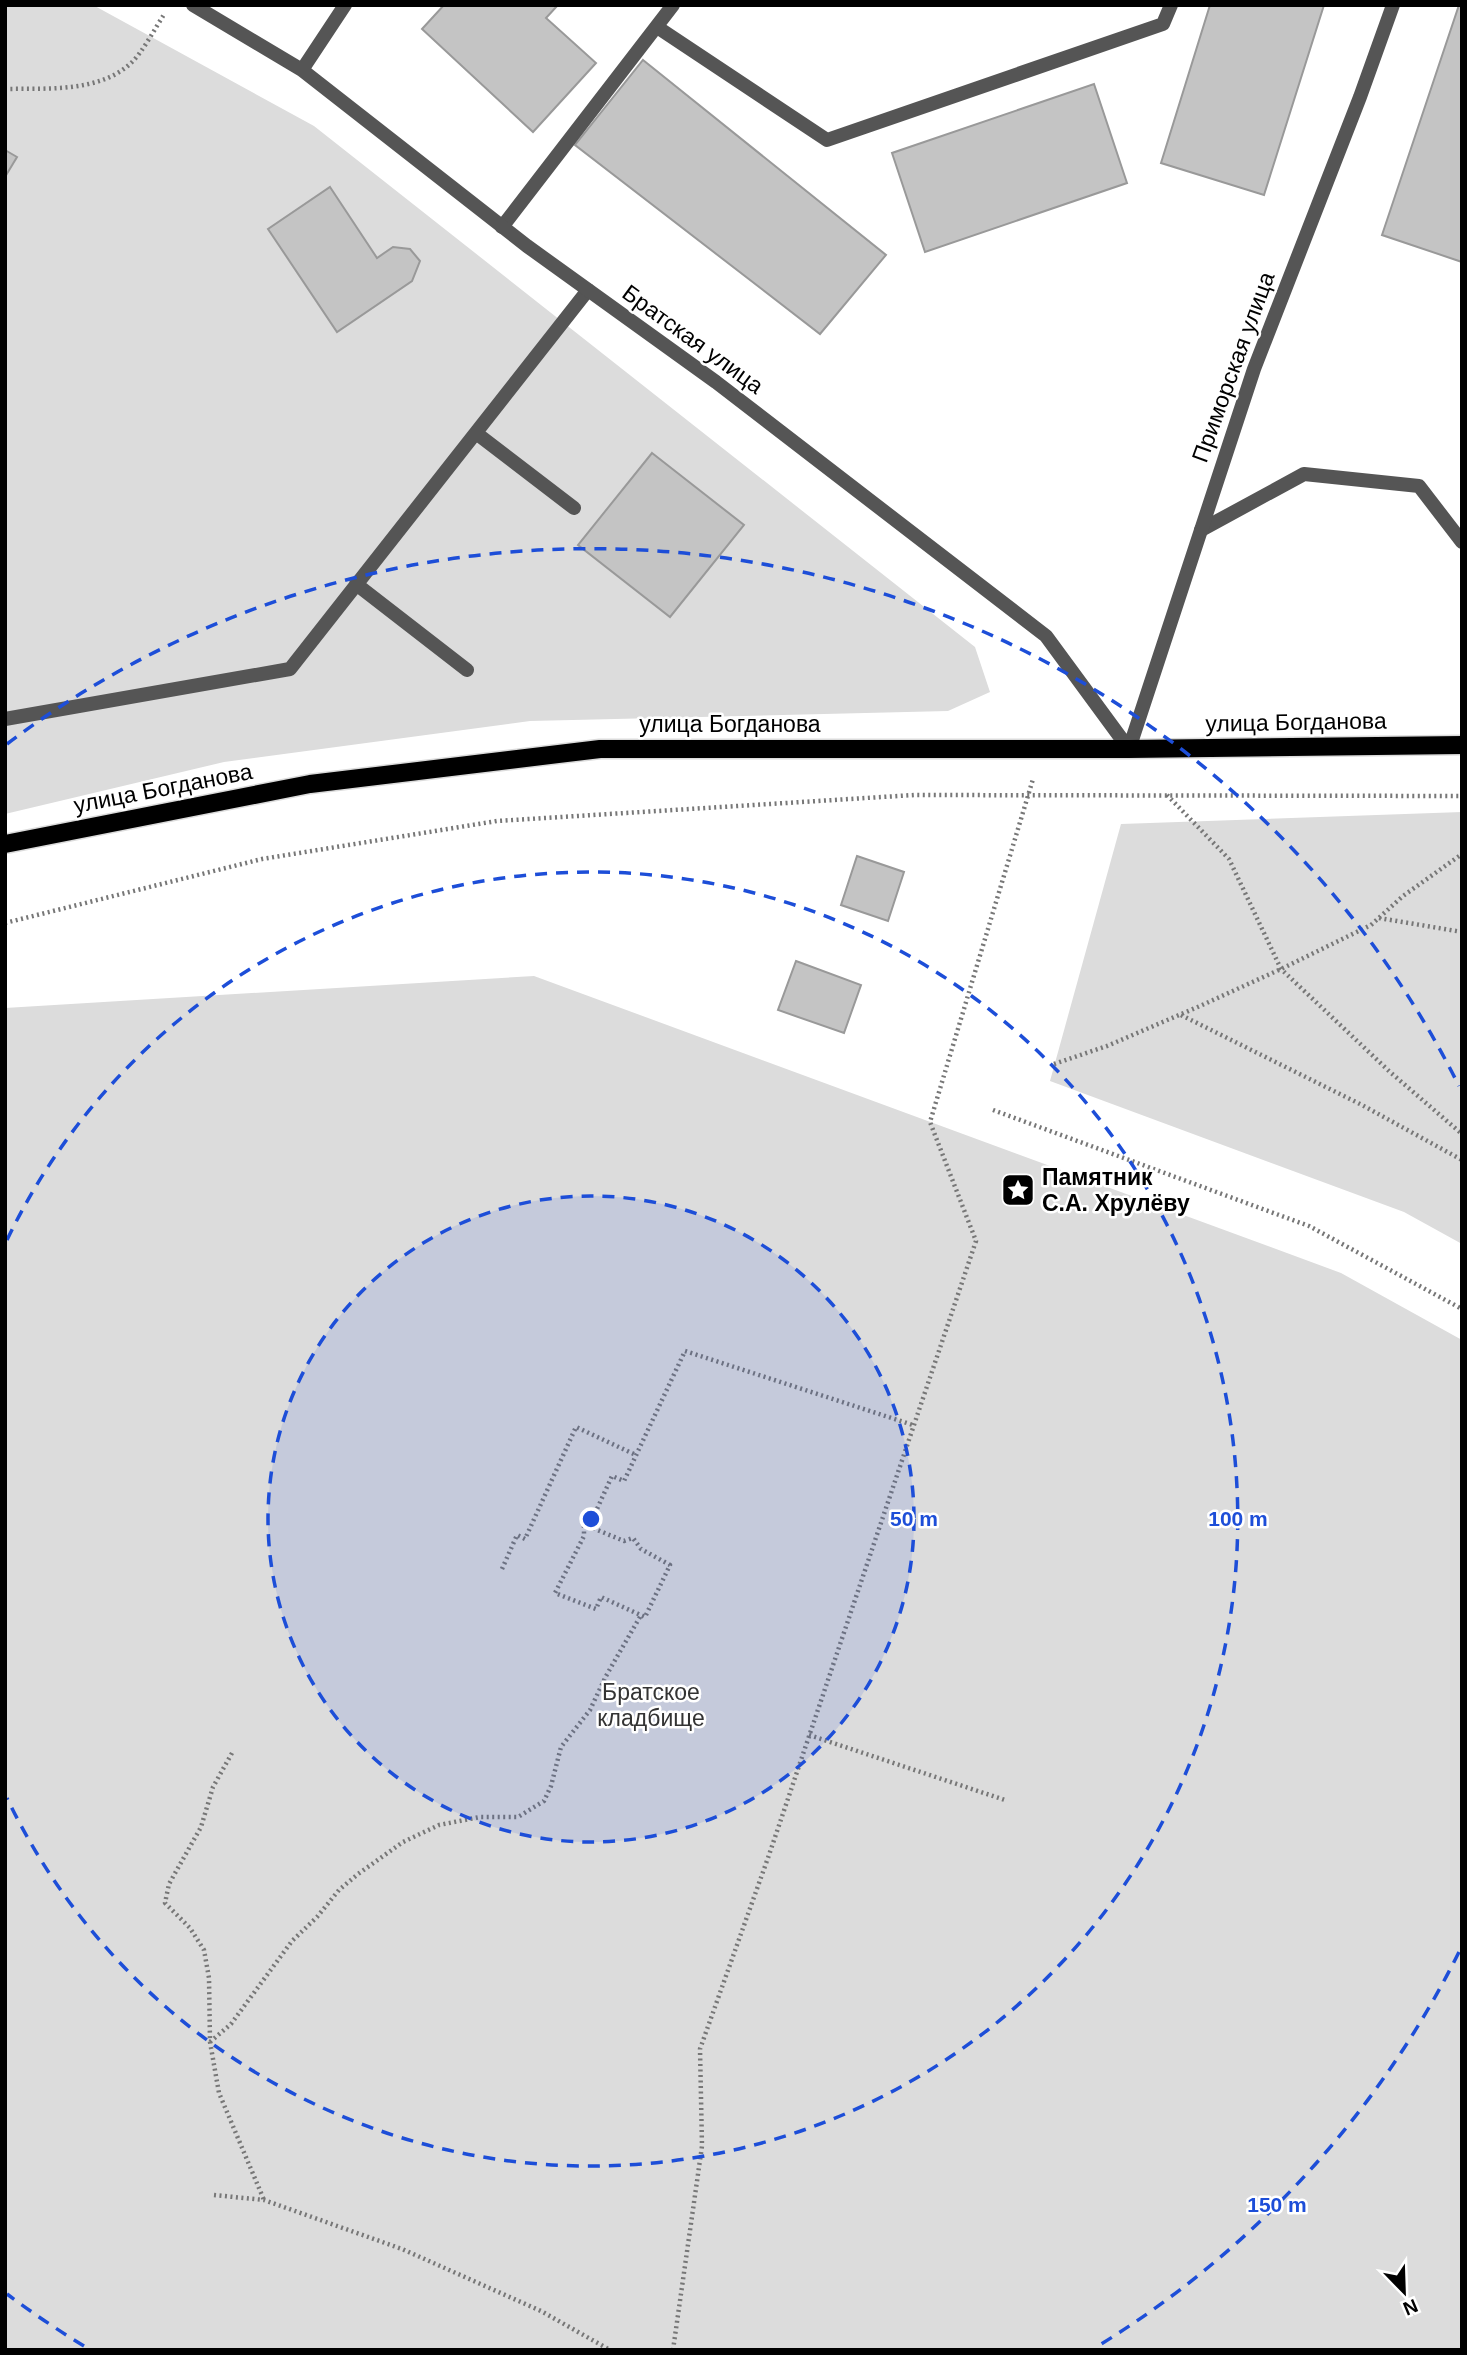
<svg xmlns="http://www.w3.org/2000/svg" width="1467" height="2355" viewBox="0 0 1467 2355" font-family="Arial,sans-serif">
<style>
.green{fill:#dcdcdc}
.building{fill:#c4c4c4;stroke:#999;stroke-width:2}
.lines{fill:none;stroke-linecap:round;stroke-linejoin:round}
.primary-casing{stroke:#dbdbdb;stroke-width:21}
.path{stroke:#777;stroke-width:4.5;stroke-dasharray:2 3.5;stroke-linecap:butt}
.lane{stroke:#555;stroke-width:14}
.street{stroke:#555;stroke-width:14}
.primary{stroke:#000;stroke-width:18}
.ring{fill:none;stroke:#1d4ed8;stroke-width:3.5;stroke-dasharray:12 9}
.labels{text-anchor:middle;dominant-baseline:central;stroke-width:5;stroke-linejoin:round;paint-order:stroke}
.street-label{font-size:23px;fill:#000;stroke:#fff}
.poi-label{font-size:23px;font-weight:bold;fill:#000;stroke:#fff;text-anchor:start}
.park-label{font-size:23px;fill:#333;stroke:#fff}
.centre{fill:#1d4ed8;stroke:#fff;stroke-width:3.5}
.ring-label{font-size:21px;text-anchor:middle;font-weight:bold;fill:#1d4ed8;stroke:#fff;stroke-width:5;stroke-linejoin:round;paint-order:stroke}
</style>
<rect width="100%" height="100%" fill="#fff"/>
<path class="green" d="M 5,5 L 93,5 L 314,126 L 975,647 L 990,692 L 948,711 L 530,721 L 224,762 L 5,814 Z
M 1462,812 L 1462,1244 L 1404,1212 L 1050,1081 L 1121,824 Z
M 534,976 L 1341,1273 L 1462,1340 L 1462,2350 L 5,2350 L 5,1008 Z"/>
<path class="building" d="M 444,5 L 558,5 L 546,18 L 596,63 L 533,132 L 422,29 Z
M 1210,5 L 1324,5 L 1264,195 L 1161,163 Z
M 1459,5 L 1462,5 L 1462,262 L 1382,235 Z
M 643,60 L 886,255 L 820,334 L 575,145 Z
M 1094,84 L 1127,183 L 925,252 L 892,153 Z
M 5,150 L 17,157 L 5,177 Z
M 330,187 L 377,258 L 393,247 L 410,249 L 420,261 L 412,281 L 337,332 L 268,229 Z
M 652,453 L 744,525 L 670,617 L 578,545 Z
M 857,856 L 904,872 L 888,921 L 841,905 Z
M 796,961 L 861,985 L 844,1033 L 778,1010 Z"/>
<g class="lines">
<defs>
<path id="primary" d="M 5,844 L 310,784 L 600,749 L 1129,749 L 1462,745"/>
</defs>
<use href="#primary" class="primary-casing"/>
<path class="path" d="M 5,89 C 46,88 99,93 131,63 C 143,52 155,28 165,13
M 1167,795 L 1229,859 L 1281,969 L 1390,1072 L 1462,1134
M 1379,918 L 1462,932
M 5,923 L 262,859 L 497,821 L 914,795 L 1462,796
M 1181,1015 L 1362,1105 L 1462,1160
M 1054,1064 L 1107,1046 L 1200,1006 L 1281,969 L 1371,925 L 1403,896 L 1462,854
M 993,1110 L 1309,1226 L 1462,1309
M 592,1520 L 584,1524 L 584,1536 L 555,1593 L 596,1609 L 601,1597 L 645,1617 L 670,1565 L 641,1549 L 633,1538 L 624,1541 L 595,1529 L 592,1520 L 612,1476 L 624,1481 L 685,1351 L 913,1425
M 502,1569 L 517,1535 L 525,1539 L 576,1427 L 636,1455
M 809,1735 L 1005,1800
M 232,1753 L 213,1787 L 201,1827 L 169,1884 L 165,1903 L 190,1928 L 204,1950 L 209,1978 L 210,2042 L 219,2093 L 264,2200
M 210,2042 L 231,2024 L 292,1941 L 317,1917 L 339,1890 L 358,1874 L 403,1842 L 439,1825 L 480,1817 L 518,1817 L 544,1801 L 551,1786 L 561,1747 L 590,1710 L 606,1676 L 641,1615
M 214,2195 L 264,2200 L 402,2249 L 541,2311 L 610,2350
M 673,2350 L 702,2146 L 700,2049 L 769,1855 L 976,1241 L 930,1122 L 1033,779"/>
<path class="lane" d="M 657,27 L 827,140 L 1163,24 L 1171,5
M 502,227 L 673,5
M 476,433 L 574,508
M 1201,530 L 1304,474 L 1419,486 L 1462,542
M 356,584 L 467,670
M 5,719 L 290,669 L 588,290"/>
<path class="street" d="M 193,5 L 302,70 L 527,246 L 716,382 L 1046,636 L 1129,749
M 302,70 L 345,5
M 1129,749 L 1254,369 L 1360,97 L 1393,5"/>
<use href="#primary" class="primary"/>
</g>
<circle cx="591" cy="1519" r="323" fill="#1d4ed8" fill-opacity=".12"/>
<g class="ring">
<circle cx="591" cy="1519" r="323"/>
<path d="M7 1240A647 647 0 1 1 7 1798"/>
<path d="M1459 1952A970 970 0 0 1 1098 2346M84 2346A970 970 0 0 1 7 2294M7 744A970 970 0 0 1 1459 1086"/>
</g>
<defs>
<symbol id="sight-square" viewBox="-11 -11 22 22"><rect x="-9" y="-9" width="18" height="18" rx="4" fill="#000" stroke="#fff"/><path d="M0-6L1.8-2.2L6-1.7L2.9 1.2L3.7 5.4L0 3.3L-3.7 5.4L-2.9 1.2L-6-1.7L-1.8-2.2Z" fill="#fff"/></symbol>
</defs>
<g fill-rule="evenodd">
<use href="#sight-square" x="999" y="1171" width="38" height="38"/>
</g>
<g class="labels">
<g class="street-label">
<text transform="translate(693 339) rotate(36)">Братская улица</text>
<text transform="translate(1233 367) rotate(-70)">Приморская улица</text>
<text transform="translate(1296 722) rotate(-1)">улица Богданова</text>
<text x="730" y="724">улица Богданова</text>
<text transform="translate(163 788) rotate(-11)">улица Богданова</text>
</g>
<g class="poi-label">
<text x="1042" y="1177">Памятник<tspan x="1042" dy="26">С.А. Хрулёву</tspan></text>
</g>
<g class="park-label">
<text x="651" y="1692">Братское<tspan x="651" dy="26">кладбище</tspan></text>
</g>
</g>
<circle cx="591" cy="1519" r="10" class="centre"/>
<g class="ring-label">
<text x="914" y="1526">50 m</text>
<text x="1238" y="1526">100 m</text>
<text x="1277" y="2212">150 m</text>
</g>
<rect width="1467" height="2355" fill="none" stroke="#000000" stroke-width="14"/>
<g transform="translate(1404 2292) rotate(157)" stroke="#ffffff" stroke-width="5" paint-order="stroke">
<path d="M0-5L12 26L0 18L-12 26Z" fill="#000000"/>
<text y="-10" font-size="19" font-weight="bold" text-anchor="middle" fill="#000000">N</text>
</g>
</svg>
